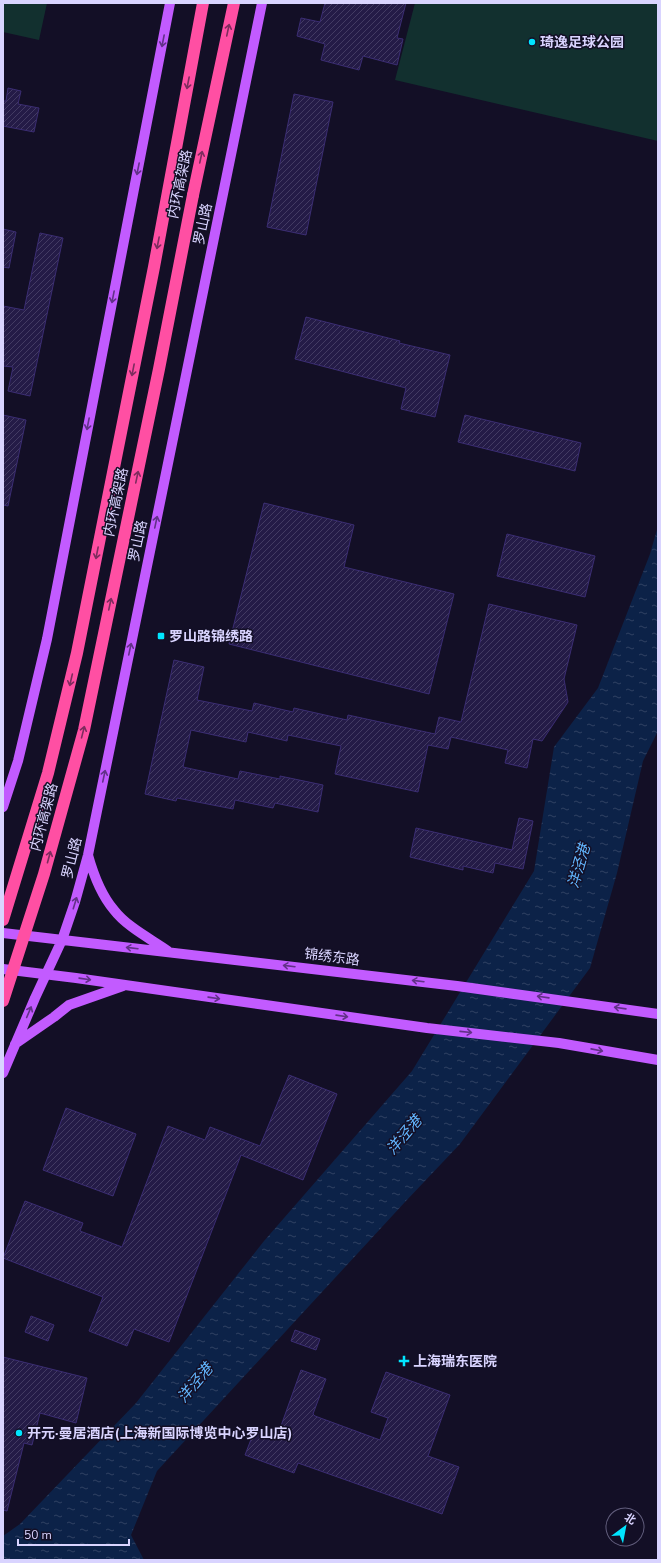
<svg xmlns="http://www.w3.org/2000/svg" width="661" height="1563" viewBox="0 0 661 1563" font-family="'Nunito Sans','Noto Sans SC',sans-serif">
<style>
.garden{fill:#12302f}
.water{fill:url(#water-ripples)}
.building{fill:url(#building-hatch);stroke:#3b2d73}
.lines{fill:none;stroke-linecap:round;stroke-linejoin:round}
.major{stroke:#c25bff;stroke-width:10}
.highway{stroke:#ff4fa3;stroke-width:12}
.highway-bridge{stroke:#ff4fa3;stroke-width:12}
.oneway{stroke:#7d2c5e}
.oneway2{stroke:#623188}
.poi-dot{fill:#00e5ff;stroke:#130f26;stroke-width:1.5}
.labels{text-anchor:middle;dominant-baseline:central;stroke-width:3;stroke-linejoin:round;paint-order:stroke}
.poi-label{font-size:14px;font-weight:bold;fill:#d9d4ff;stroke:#130f26;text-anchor:start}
.street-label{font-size:14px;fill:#d9d4ff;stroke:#130f26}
.water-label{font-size:15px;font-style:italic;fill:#62b6ff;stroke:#130f26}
</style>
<defs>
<pattern id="water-ripples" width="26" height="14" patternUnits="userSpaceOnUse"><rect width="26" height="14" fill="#0c2248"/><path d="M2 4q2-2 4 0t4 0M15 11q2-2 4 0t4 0" fill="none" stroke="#2f4163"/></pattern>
<pattern id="building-hatch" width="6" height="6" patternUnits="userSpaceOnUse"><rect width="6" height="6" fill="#241b47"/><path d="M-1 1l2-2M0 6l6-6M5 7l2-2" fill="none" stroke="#433b63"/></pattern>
</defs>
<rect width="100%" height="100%" fill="#130f26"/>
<path class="garden" d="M 3,3 L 47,3 L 39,40 L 3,32 Z
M 415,3 L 658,3 L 658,141 L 395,80 Z"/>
<path class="water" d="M 658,526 L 658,731 L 643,761 L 617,873 L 590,968 L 460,1144 L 405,1202 L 157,1471 L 131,1535 L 144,1560 L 3,1560 L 3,1536 L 20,1524 L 136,1403 L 264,1241 L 412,1071 L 534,871 L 554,747 L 598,688 L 650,554 Z"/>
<path class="building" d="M 325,3 L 406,3 L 397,38 L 403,39 L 397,65 L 363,56 L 359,70 L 321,60 L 325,44 L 297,36 L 301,18 L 320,22 Z
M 8,88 L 21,91 L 18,104 L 39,108 L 34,132 L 3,126 L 3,101 L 6,101 Z
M 294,94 L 333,102 L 306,235 L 267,227 Z
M 3,229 L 16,232 L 9,268 L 3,267 Z
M 40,233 L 63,238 L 30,396 L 8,391 L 13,367 L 3,366 L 3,306 L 24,310 Z
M 306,317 L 400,341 L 399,343 L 450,355 L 435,417 L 401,409 L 406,388 L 295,359 Z
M 3,415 L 26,420 L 8,506 L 3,505 Z
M 465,415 L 581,443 L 575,471 L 458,442 Z
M 264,503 L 354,525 L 344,567 L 454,594 L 429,694 L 229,644 Z
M 507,534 L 595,556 L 585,597 L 497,576 Z
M 489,604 L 577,625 L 564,679 L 568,702 L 542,741 L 533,739 L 527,768 L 505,763 L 508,750 L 451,737 L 448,749 L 428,745 L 418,792 L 335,774 L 341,746 L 288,735 L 287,741 L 248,732 L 246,742 L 191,730 L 183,767 L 238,779 L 240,771 L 280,779 L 280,776 L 323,785 L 318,812 L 275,803 L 273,808 L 235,800 L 233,809 L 177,798 L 176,801 L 145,794 L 174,660 L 204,667 L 197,700 L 252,711 L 254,703 L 293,712 L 294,708 L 347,720 L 348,715 L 435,734 L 439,717 L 461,722 Z
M 519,818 L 533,821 L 523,869 L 495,863 L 493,873 L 463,866 L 463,870 L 410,857 L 416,828 L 512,850 Z
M 289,1075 L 337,1094 L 303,1180 L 241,1155 L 169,1342 L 134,1329 L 127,1346 L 89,1331 L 103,1297 L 3,1258 L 25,1201 L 83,1223 L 80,1231 L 122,1247 L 168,1126 L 205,1140 L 210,1127 L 260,1146 Z
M 66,1108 L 136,1134 L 113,1196 L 43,1170 Z
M 31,1316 L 54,1325 L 48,1341 L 25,1332 Z
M 295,1330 L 320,1339 L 316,1350 L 291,1341 Z
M 3,1357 L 87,1378 L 76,1423 L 40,1413 L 32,1445 L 24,1443 L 7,1511 L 3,1510 Z
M 301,1370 L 326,1379 L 313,1414 L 315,1416 L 380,1440 L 388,1418 L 371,1412 L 386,1372 L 450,1395 L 428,1456 L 459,1467 L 442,1514 L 298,1463 L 294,1473 L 245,1455 L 255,1429 L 277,1437 Z"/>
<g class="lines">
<path class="major" d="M 3,807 L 18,761 L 47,639 L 170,3
M 88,855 C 93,873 102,896 114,910 C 127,927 151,939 168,951
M 3,933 L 457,986 L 658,1014
M 3,969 L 76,978 L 427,1028 L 559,1043 L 658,1060
M 15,1044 L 54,1017 L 69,1005 L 123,986
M 3,1073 L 35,998 L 62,940 L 75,902 L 88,855 L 262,3"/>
<path class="highway" d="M 193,195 L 234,3
M 3,920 L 48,773 L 77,653 L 154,267 L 203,3"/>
<path class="highway-bridge" d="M 3,1001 L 44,874 L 84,730 L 159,369 L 193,195"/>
</g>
<defs><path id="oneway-shaft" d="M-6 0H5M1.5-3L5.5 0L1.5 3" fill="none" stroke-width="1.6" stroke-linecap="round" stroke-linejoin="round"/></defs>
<g class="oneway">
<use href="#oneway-shaft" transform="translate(228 30) rotate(-78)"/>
<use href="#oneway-shaft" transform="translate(188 83) rotate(101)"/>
<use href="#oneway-shaft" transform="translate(201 157) rotate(-78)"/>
<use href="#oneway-shaft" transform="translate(158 243) rotate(101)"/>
<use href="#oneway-shaft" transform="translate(133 370) rotate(101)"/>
<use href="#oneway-shaft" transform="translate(137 477) rotate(-78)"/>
<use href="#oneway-shaft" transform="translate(97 553) rotate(101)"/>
<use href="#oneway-shaft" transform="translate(110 604) rotate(-78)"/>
<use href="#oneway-shaft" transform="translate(71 680) rotate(103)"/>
<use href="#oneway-shaft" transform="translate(83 732) rotate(-76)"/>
<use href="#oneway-shaft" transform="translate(49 857) rotate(-75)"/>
</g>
<g class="oneway2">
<use href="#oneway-shaft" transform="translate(163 41) rotate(101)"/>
<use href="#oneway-shaft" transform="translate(138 169) rotate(101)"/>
<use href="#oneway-shaft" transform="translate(113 297) rotate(101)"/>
<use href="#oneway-shaft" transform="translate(88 424) rotate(101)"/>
<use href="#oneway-shaft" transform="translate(156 522) rotate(-78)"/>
<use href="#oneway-shaft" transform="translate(130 649) rotate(-78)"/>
<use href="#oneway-shaft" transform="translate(104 776) rotate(-78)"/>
<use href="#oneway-shaft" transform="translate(75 903) rotate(-73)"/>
<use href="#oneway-shaft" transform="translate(132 948) rotate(-173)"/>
<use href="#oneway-shaft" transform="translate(289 966) rotate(-173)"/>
<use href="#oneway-shaft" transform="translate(85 979) rotate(8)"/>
<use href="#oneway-shaft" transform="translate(418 981) rotate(-173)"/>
<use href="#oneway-shaft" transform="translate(543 997) rotate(-172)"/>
<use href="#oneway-shaft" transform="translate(214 998) rotate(8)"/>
<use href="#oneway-shaft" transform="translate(620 1008) rotate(-172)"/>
<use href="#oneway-shaft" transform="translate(29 1012) rotate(-67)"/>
<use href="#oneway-shaft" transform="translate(342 1016) rotate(8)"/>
<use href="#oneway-shaft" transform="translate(466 1032) rotate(6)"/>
<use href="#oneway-shaft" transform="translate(597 1050) rotate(11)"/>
</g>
<g class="poi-dot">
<circle cx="532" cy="42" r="4"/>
<rect x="157" y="632" width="8" height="8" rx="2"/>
<path d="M402 1355h4v4h4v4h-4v4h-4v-4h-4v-4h4z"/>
<circle cx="19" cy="1433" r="4"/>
</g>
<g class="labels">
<g class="poi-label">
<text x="540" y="42">琦逸足球公园</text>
<text x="169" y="636">罗山路锦绣路</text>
<text x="413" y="1361">上海瑞东医院</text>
<text x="27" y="1433">开元·曼居酒店(上海新国际博览中心罗山店)</text>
</g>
<g class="street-label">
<text transform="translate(180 184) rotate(-78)">内环高架路</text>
<text transform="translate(203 224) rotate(-78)">罗山路</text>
<text transform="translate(116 502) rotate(-78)">内环高架路</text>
<text transform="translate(138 541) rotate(-78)">罗山路</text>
<text transform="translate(44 817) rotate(-75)">内环高架路</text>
<text transform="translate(72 858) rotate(-76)">罗山路</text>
<text transform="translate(332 957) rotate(7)">锦绣东路</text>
</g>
<g class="water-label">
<text transform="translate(579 866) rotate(-74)">洋泾港</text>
<text transform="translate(404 1135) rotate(-50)">洋泾港</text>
<text transform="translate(195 1383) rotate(-50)">洋泾港</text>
</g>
</g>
<rect width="661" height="1563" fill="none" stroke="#d9d4ff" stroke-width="8"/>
<g transform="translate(625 1527) rotate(32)"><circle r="19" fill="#130f26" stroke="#625e7d"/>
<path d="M0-3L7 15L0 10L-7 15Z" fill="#00e5ff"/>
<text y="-6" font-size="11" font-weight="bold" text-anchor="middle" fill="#d9d4ff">北</text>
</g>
<path d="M18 1539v6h111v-6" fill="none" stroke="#d9d4ff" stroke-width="2"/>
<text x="24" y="1539" font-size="12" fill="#d9d4ff" stroke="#130f26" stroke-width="3" paint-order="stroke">50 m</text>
</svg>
